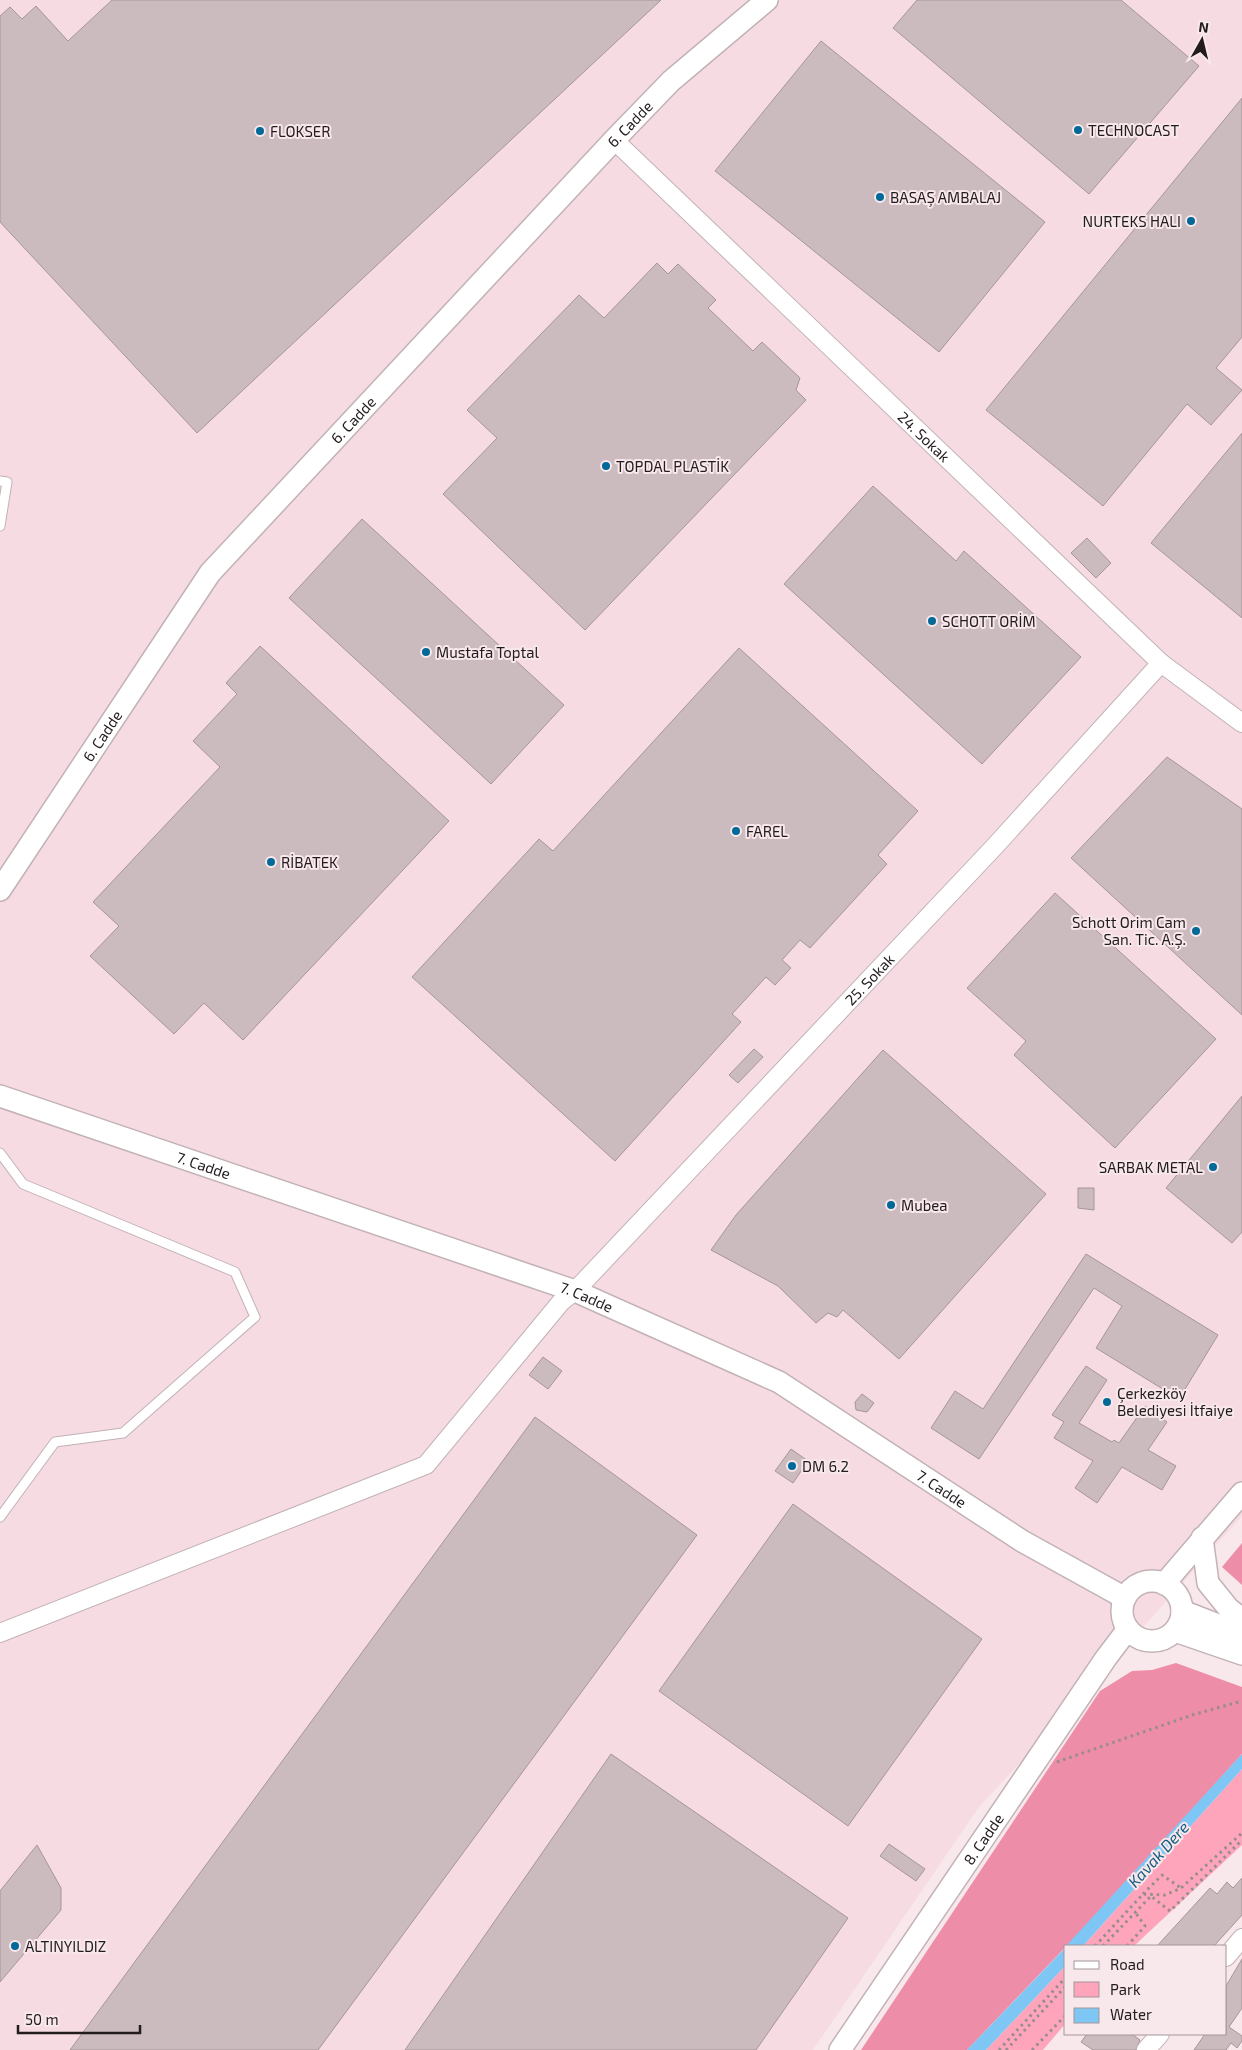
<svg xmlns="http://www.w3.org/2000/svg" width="1242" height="2050" viewBox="0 0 1242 2050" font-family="'Exo 2',sans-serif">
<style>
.built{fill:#f6dce2}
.green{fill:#fea5bc}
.forest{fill:#ee8da8}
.water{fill:#7ec7f4}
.building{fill:#cbbabe;stroke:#a59699}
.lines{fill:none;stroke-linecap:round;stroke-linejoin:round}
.service-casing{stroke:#c2b2b5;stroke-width:11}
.minor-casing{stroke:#c2b2b5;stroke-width:20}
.tertiary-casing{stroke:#c2b2b5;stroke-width:24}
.path{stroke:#988c8f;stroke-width:3;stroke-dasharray:2.5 4;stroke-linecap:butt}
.service{stroke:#fff;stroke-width:9}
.minor{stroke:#fff;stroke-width:18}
.tertiary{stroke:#fff;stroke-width:21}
.poi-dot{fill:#006997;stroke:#f9e8eb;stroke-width:2}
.labels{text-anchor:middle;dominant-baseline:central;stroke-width:4;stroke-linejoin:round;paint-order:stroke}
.street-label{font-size:15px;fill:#221c1e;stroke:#f9e8eb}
.poi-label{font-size:15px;fill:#221c1e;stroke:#f9e8eb;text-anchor:start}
.water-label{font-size:16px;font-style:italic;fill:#145d82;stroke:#f9e8eb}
</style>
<rect width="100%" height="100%" fill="#f9e8eb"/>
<path class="built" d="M 0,0 L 1242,0 L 1242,1516 L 1083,1695 L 979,1807 L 813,2050 L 0,2050 Z"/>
<path class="green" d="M 1242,1769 L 1242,1845 L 1134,1946 L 1083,1946 Z
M 1066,1965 L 1066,2023 L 1043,2050 L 986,2050 Z"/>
<path class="forest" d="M 1242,1543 L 1242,1585 L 1222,1567 Z
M 1176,1663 L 1242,1687 L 1242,1754 L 1104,1907 L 967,2050 L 861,2050 L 1100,1691 L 1132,1671 L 1152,1670 Z"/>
<path class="water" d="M 1242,1754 L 1242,1769 L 1083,1946 L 1066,1946 Z
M 1066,1947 L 1066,1965 L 986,2050 L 967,2050 Z"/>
<path class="building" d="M 112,0 L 661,0 L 197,433 L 0,222 L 0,16 L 10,7 L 22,19 L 36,6 L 68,41 Z
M 917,0 L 1121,0 L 1199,66 L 1089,194 L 893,28 Z
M 821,41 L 1045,222 L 939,352 L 715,171 Z
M 1242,98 L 1242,337 L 1216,368 L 1242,390 L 1211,425 L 1187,404 L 1103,506 L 986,410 Z
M 657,263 L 668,274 L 678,264 L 716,300 L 708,308 L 753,351 L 762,342 L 800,378 L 796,390 L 806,400 L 585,630 L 443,494 L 497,438 L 467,410 L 579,295 L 604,318 Z
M 1242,433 L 1242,618 L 1151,543 Z
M 873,486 L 956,561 L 964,551 L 1081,657 L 982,764 L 784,584 Z
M 362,519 L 564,705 L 491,784 L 289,598 Z
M 1087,538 L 1111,563 L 1096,578 L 1071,553 Z
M 260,646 L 449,821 L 243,1040 L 204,1003 L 174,1034 L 90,956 L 119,926 L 93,902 L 220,767 L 193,741 L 237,694 L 226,683 Z
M 739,648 L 918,811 L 878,855 L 887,864 L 810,948 L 800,940 L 782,960 L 791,968 L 775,985 L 766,977 L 732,1014 L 741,1022 L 615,1161 L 412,977 L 539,839 L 553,851 Z
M 1167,757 L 1242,809 L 1242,1015 L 1071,858 Z
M 1055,893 L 1216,1039 L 1115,1148 L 1014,1055 L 1026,1041 L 967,988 Z
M 754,1049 L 763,1057 L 738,1083 L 729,1075 Z
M 883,1050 L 1046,1194 L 899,1359 L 843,1310 L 837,1317 L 828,1313 L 816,1323 L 778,1286 L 711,1250 L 736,1215 Z
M 1242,1096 L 1242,1232 L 1232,1243 L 1166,1188 Z
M 1078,1188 L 1094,1188 L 1094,1210 L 1078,1208 Z
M 1086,1254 L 1218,1335 L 1179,1399 L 1096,1348 L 1122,1306 L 1094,1288 L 979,1459 L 931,1428 L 955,1391 L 983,1409 Z
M 543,1357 L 562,1371 L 548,1389 L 529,1375 Z
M 1086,1366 L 1107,1380 L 1079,1423 L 1112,1442 L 1114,1440 L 1119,1443 L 1145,1406 L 1167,1422 L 1148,1450 L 1176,1466 L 1162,1490 L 1122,1467 L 1097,1503 L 1075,1488 L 1093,1461 L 1054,1438 L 1064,1422 L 1052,1415 Z
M 862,1394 L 874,1403 L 867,1412 L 856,1410 L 855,1402 Z
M 535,1417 L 697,1535 L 318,2050 L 70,2050 Z
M 791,1449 L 808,1461 L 793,1483 L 775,1471 Z
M 793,1504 L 982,1639 L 848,1826 L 659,1691 Z
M 611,1754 L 848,1918 L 756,2050 L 405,2050 Z
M 889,1844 L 925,1869 L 916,1881 L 880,1856 Z
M 37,1845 L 61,1888 L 61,1910 L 0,1982 L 0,1891 Z
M 1242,1878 L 1242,1915 L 1214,1946 L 1157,1946 L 1210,1888 L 1217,1894 L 1227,1882 L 1233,1888 Z
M 1242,1959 L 1242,2008 L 1229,2027 L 1242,2036 L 1242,2041 L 1237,2048 L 1231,2043 L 1226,2050 L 1194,2050 L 1205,2034 L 1226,2034 L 1226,1986 Z
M 1087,2034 L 1132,2034 L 1140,2040 L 1136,2050 L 1093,2050 L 1081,2042 Z"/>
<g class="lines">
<defs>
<path id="service" d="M 0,481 L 7,482 L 0,526
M 0,1153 L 23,1184 L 235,1272 L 255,1317 L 123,1433 L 55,1442 L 0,1517"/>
<g id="minor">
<path id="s1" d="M 614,140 L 1161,663 L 1242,723"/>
<path id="s2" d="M 0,1633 L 426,1465 L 561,1302 L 575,1291 L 996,845 L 1161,663"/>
<path d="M 1226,1957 L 1242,1938"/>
<path d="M 1146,2050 L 1160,2034"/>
</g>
<g id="tertiary">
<path id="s3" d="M 0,890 L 210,573 L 614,140 L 671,81 L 767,0"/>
<path id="s4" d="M 0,1096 L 575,1291 L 779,1382 L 1022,1541 L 1125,1598"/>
<path d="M 1202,1538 L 1208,1583 L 1229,1609 L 1242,1619"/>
<circle cx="1152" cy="1611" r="30"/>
<path d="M 1164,1584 L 1242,1493"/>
<path d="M 1182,1611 L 1226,1628 L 1242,1637"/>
<path d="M 1175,1631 L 1242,1654"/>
<path id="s5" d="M 840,2050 L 1106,1658 L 1128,1629"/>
</g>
</defs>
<use href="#service" class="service-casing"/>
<use href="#minor" class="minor-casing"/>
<use href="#tertiary" class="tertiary-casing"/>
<path class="path" d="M 1057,1762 L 1192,1715 L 1242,1701
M 1143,1894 L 1162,1875 L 1181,1888
M 1095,1946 L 1143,1894 L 1165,1895 L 1181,1888 L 1242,1833
M 1103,1946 L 1151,1896 L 1170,1911 L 1242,1840
M 1127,1946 L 1145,1926 L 1135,1912
M 999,2050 L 1066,1977
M 1006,2050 L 1066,1986
M 1032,2050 L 1066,2015"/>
<use href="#service" class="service"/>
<use href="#minor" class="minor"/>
<use href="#tertiary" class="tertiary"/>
</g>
<g class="poi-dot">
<circle cx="1078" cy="130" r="5"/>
<circle cx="260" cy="131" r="5"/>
<circle cx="880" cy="197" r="5"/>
<circle cx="1191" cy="221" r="5"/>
<circle cx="606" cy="466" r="5"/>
<circle cx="932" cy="621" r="5"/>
<circle cx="426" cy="652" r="5"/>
<circle cx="736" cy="831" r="5"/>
<circle cx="271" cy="862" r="5"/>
<circle cx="1196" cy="931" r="5"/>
<circle cx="1213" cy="1167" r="5"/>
<circle cx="891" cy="1205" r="5"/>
<circle cx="1107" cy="1402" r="5"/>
<circle cx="792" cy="1466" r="5"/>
<circle cx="15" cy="1946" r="5"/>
</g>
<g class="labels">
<g class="street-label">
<text stroke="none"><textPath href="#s3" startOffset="995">6. Cadde</textPath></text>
<text stroke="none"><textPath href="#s3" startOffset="590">6. Cadde</textPath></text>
<text stroke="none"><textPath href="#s1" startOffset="429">24. Sokak</textPath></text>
<text stroke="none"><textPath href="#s3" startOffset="185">6. Cadde</textPath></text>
<text stroke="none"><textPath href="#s2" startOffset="1116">25. Sokak</textPath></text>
<text stroke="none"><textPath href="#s4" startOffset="215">7. Cadde</textPath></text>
<text stroke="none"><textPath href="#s4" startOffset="620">7. Cadde</textPath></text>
<text stroke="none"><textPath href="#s4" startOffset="1025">7. Cadde</textPath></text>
<text stroke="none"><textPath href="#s5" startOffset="255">8. Cadde</textPath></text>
</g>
<g class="poi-label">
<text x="1088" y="130">TECHNOCAST</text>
<text x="270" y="131">FLOKSER</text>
<text x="890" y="197">BASAŞ AMBALAJ</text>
<text x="1181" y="221" text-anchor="end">NURTEKS HALI</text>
<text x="616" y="466">TOPDAL PLASTİK</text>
<text x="942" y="621">SCHOTT ORİM</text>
<text x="436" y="652">Mustafa Toptal</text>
<text x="746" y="831">FAREL</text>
<text x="281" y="862">RİBATEK</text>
<text x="1186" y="922" text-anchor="end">Schott Orim Cam<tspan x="1186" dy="17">San. Tic. A.Ş.</tspan></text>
<text x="1203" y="1167" text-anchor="end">SARBAK METAL</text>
<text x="901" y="1205">Mubea</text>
<text x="1117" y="1393">Çerkezköy<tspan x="1117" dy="17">Belediyesi İtfaiye</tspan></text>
<text x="802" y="1466">DM 6.2</text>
<text x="25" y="1946">ALTINYILDIZ</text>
</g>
<g class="water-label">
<text transform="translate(1158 1854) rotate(-48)">Kavak Dere</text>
</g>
</g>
<rect x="1064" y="1945" width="162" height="90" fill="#f9e8eb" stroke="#a39699"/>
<rect x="1074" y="1961" width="25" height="8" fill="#ffffff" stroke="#a39699"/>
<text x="1110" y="1970" font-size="15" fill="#221c1e">Road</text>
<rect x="1074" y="1982" width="25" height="15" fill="#fea5bc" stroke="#a39699"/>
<text x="1110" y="1995" font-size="15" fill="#221c1e">Park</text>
<rect x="1074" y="2008" width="25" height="15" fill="#7ec7f4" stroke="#a39699"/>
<text x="1110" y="2020" font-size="15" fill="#221c1e">Water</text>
<g transform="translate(1202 40) rotate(8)" stroke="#f9e8eb" stroke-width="4" paint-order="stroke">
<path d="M0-4L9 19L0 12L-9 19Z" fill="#221c1e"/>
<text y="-8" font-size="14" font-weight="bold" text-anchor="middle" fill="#221c1e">N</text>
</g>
<path d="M18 2025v8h122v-8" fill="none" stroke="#221c1e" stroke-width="2.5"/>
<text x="25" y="2025" font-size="15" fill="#221c1e" stroke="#f9e8eb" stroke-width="4" paint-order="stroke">50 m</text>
</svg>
